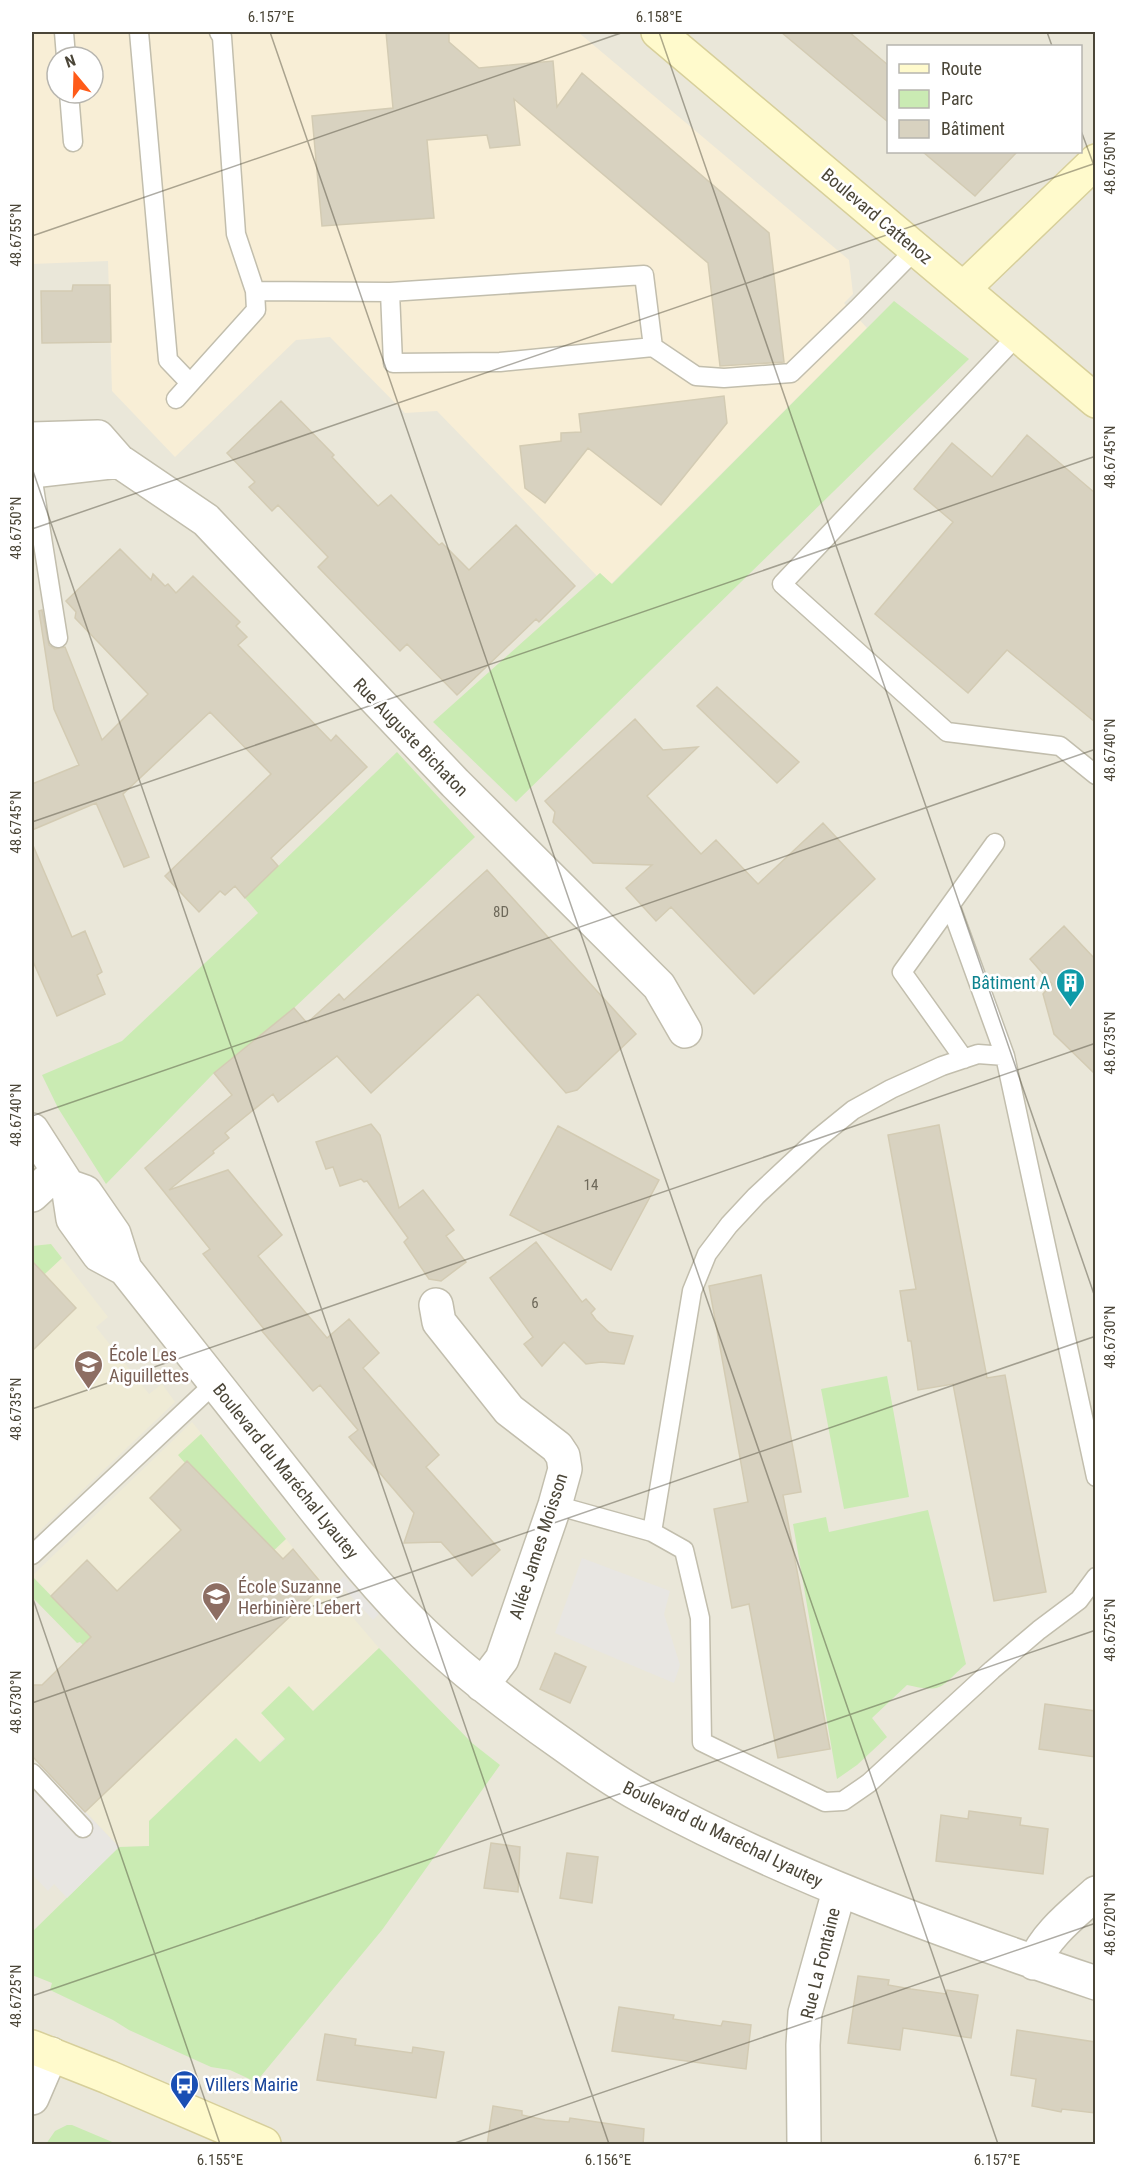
<svg xmlns="http://www.w3.org/2000/svg" width="1127" height="2176" viewBox="0 0 1127 2176" font-family="'Roboto Condensed',sans-serif">
<style>
.residential{fill:#eae7d9;fill-rule:evenodd}
.commercial{fill:#f8eed6;fill-rule:evenodd}
.education{fill:#efebd5}
.green{fill:#caebb3}
.parking{fill:#e8e6e2}
.building{fill:#d8d2c0;stroke:#d3cbb3;stroke-width:1.5}
.lines{fill:none;stroke-linecap:round;stroke-linejoin:round}
.lane-casing{stroke:#c2bead;stroke-width:21}
.street-casing{stroke:#c2bead;stroke-width:36}
.secondary-casing{stroke:#d7cf9a;stroke-width:36}
.lane{stroke:#fff;stroke-width:18}
.street{stroke:#fff;stroke-width:33}
.secondary{stroke:#fffacc;stroke-width:33}
.ticks{fill:none;stroke:#4b4638;stroke-width:1.5;stroke-opacity:0.45}
.labels{text-anchor:middle;dominant-baseline:central;stroke-width:5;stroke-linejoin:round;paint-order:stroke}
.number-label{font-size:15px;fill:#6e695a}
.street-label{font-size:18px;fill:#4b4638;stroke:#fff}
.culture-label{font-size:18px;fill:#0d838f;stroke:#fff;text-anchor:end}
.education-label{font-size:18px;fill:#785e54;stroke:#fff;text-anchor:start}
.transit-label{font-size:18px;fill:#164399;stroke:#fff;text-anchor:start}
.neatline{fill:none;stroke:#4b4638;stroke-width:2}
.ticks-label{font-size:15px;text-anchor:middle;fill:#4b4638}
</style>
<rect width="100%" height="100%" fill="#f6f4eb"/>
<path class="residential" d="M 32,32 L 1095,32 L 1095,2144 L 32,2144 ZM 888,46 L 1080,46 L 1080,152 L 888,152 ZM 57,57 L 93,57 L 93,93 L 57,93 Z"/>
<path class="commercial" d="M 32,32 L 578,32 L 849,260 L 853,294 L 844,303 L 867,328 L 611,584 L 600,573 L 597,576 L 437,411 L 405,413 L 330,337 L 296,340 L 175,457 L 112,391 L 108,261 L 32,264 ZM 57,57 L 93,57 L 93,93 L 57,93 Z"/>
<path class="education" d="M 51,1244 L 108,1317 L 96,1327 L 149,1394 L 162,1384 L 175,1402 L 32,1538 L 32,1246 Z
M 192,1422 L 294,1549 L 379,1648 L 170,1846 L 119,1847 L 32,1755 L 32,1753 L 120,1667 L 32,1576 Z"/>
<path class="green" d="M 894,301 L 969,359 L 516,802 L 433,722 L 600,573 L 612,584 Z
M 397,752 L 475,837 L 294,1008 L 214,1073 L 106,1184 L 58,1108 L 42,1075 L 122,1041 L 258,913 L 245,898 Z
M 51,1244 L 62,1258 L 32,1286 L 32,1246 Z
M 887,1376 L 909,1497 L 844,1509 L 821,1389 Z
M 201,1434 L 286,1539 L 267,1557 L 178,1455 Z
M 928,1510 L 966,1664 C 939,1688 944,1693 907,1685 L 872,1718 L 887,1737 L 857,1765 L 837,1779 L 793,1524 L 826,1517 L 829,1532 Z
M 32,1576 L 114,1661 L 106,1668 L 80,1642 L 77,1643 L 32,1597 Z
M 379,1648 L 472,1743 L 500,1765 L 382,1930 L 256,2082 L 230,2070 L 211,2067 L 129,2030 L 113,2020 L 50,1990 L 52,1983 L 32,1975 L 32,1932 L 119,1847 L 149,1846 L 149,1821 L 236,1738 L 260,1762 L 285,1739 L 261,1713 L 289,1686 L 313,1711 Z
M 67,2125 L 72,2125 L 117,2144 L 46,2144 L 55,2131 Z"/>
<path class="parking" d="M 582,1558 L 670,1591 L 664,1614 L 680,1665 L 674,1683 L 555,1633 Z
M 344,1576 L 379,1614 L 373,1620 L 338,1582 Z
M 38,1763 L 119,1847 L 67,1898 L 54,1884 L 48,1891 L 32,1874 L 32,1769 Z"/>
<path class="building" d="M 386,32 L 449,32 L 449,42 L 479,68 L 553,61 L 557,107 L 582,73 L 769,233 L 784,362 L 720,366 L 708,263 L 514,99 L 520,145 L 490,148 L 487,135 L 427,140 L 434,218 L 322,226 L 312,116 L 393,108 Z
M 781,32 L 849,32 L 888,65 L 888,122 Z
M 923,152 L 1017,152 L 975,196 Z
M 73,285 L 110,285 L 111,342 L 42,343 L 41,291 L 72,291 Z
M 724,396 L 727,423 L 661,505 L 588,448 L 545,503 L 525,488 L 520,446 L 561,441 L 561,433 L 581,432 L 579,414 Z
M 281,401 L 334,455 L 332,457 L 378,506 L 391,495 L 439,545 L 442,543 L 469,570 L 516,525 L 575,586 L 539,622 L 536,619 L 457,695 L 407,644 L 400,651 L 318,567 L 328,557 L 278,505 L 272,511 L 249,487 L 255,482 L 227,453 Z
M 1027,435 L 1095,493 L 1095,722 L 1007,650 L 968,693 L 875,614 L 953,522 L 914,489 L 952,443 L 992,477 Z
M 120,549 L 151,580 L 153,574 L 165,586 L 168,584 L 176,593 L 193,576 L 240,622 L 236,626 L 247,637 L 238,645 L 331,741 L 336,735 L 367,767 L 271,858 L 278,866 L 245,898 L 235,886 L 225,895 L 220,891 L 199,912 L 165,876 L 271,774 L 210,712 L 123,794 L 149,857 L 124,867 L 96,803 L 32,830 L 32,784 L 79,765 L 54,709 L 39,611 L 42,610 L 49,645 L 55,649 L 65,647 L 102,740 L 148,694 L 75,618 L 76,612 L 66,601 Z
M 717,687 L 799,762 L 777,783 L 697,706 Z
M 635,719 L 663,750 L 698,747 L 647,796 L 701,854 L 716,840 L 758,884 L 823,823 L 875,879 L 754,994 L 671,907 L 656,921 L 626,888 L 652,865 L 593,863 L 553,822 L 555,812 L 545,801 Z
M 32,843 L 72,937 L 85,931 L 102,972 L 97,975 L 105,994 L 57,1016 L 32,959 Z
M 487,870 L 636,1034 L 577,1090 L 566,1093 L 478,994 L 371,1093 L 337,1056 L 278,1102 L 273,1094 L 225,1133 L 229,1138 L 213,1151 L 214,1153 L 169,1190 L 228,1170 L 282,1235 L 258,1256 L 327,1338 L 349,1319 L 379,1353 L 363,1368 L 439,1455 L 426,1467 L 500,1550 L 472,1576 L 441,1542 L 404,1543 L 414,1513 L 349,1437 L 358,1430 L 320,1385 L 313,1391 L 262,1331 L 264,1329 L 203,1254 L 210,1249 L 145,1168 L 232,1095 L 214,1073 L 294,1008 L 307,1023 L 339,994 L 344,1000 Z
M 1064,926 L 1095,959 L 1095,1074 L 1054,1034 L 1043,994 L 1052,984 L 1030,959 Z
M 371,1124 L 380,1135 L 399,1208 L 423,1190 L 454,1230 L 446,1236 L 466,1262 L 441,1281 L 429,1279 L 404,1242 L 408,1238 L 367,1181 L 364,1182 L 361,1179 L 340,1186 L 333,1167 L 326,1169 L 316,1142 Z
M 939,1125 L 987,1378 L 1005,1375 L 1046,1592 L 994,1601 L 953,1384 L 918,1390 L 911,1341 L 908,1341 L 900,1291 L 916,1289 L 888,1135 Z
M 558,1126 L 659,1180 L 611,1270 L 510,1215 Z
M 536,1242 L 582,1302 L 586,1299 L 595,1309 L 591,1313 L 596,1320 L 609,1332 L 633,1336 L 624,1364 L 601,1362 L 586,1364 L 564,1342 L 542,1366 L 524,1344 L 533,1337 L 490,1278 Z
M 32,1261 L 76,1308 L 32,1351 Z
M 761,1275 L 801,1492 L 783,1495 L 830,1749 L 778,1758 L 749,1604 L 732,1608 L 714,1509 L 748,1502 L 709,1286 Z
M 187,1461 L 283,1559 L 293,1549 L 323,1585 L 85,1812 L 32,1756 L 32,1685 L 42,1685 L 91,1637 L 51,1596 L 87,1560 L 117,1591 L 181,1530 L 150,1498 Z
M 555,1653 L 586,1667 L 570,1703 L 540,1689 Z
M 1045,1704 L 1095,1711 L 1095,1757 L 1039,1749 Z
M 969,1811 L 1021,1818 L 1020,1825 L 1048,1829 L 1043,1874 L 936,1861 L 941,1815 L 968,1819 Z
M 491,1843 L 520,1847 L 518,1892 L 484,1888 Z
M 567,1853 L 598,1857 L 592,1903 L 560,1898 Z
M 858,1976 L 889,1980 L 888,1985 L 911,1989 L 946,1994 L 947,1990 L 978,1995 L 971,2038 L 903,2028 L 900,2050 L 848,2043 Z
M 619,2007 L 674,2015 L 673,2019 L 721,2026 L 723,2021 L 751,2025 L 746,2069 L 612,2051 Z
M 1017,2030 L 1095,2042 L 1095,2113 L 1062,2109 L 1061,2112 L 1032,2106 L 1036,2079 L 1011,2075 Z
M 325,2034 L 356,2039 L 355,2045 L 412,2053 L 413,2047 L 444,2052 L 436,2098 L 317,2080 Z
M 493,2106 L 522,2111 L 522,2115 L 545,2120 L 569,2122 L 570,2118 L 644,2129 L 643,2145 L 487,2145 Z"/>
<g class="lines">
<defs>
<path id="lane" d="M 64,32 L 66,57
M 139,32 L 168,360 L 190,383
M 219,32 L 222,37 L 236,234 L 255,291
M 69,93 L 73,142
M 390,292 L 644,275 L 653,347
M 1018,335 L 782,584 L 947,732 L 1060,746 L 1096,775
M 176,399 L 256,310 L 255,291 L 390,292 L 393,363 L 500,362 L 653,347 L 696,376 L 724,378 L 791,373 L 857,309 L 916,249
M 32,475 L 58,638
M 951,907 L 1005,1056
M 964,1059 L 902,972 L 995,843
M 555,1505 L 652,1532 L 684,1550 L 700,1618 L 702,1742 L 825,1802 L 843,1801 L 869,1783 L 992,1670 L 1039,1630 L 1079,1600 L 1096,1577
M 652,1532 L 692,1291 L 707,1254 L 729,1225 L 756,1196 L 816,1140 L 853,1110 L 891,1089 L 942,1066 L 978,1054 L 1005,1056 L 1096,1477
M 32,1555 L 215,1383
M 32,1773 L 83,1828"/>
<path id="street" d="M 32,439 L 98,437 L 119,461 L 206,520 L 455,783 L 659,986 L 685,1031
M 32,471 L 119,461
M 32,1130 L 68,1186 L 73,1219 L 99,1255 L 125,1269
M 68,1186 L 85,1192 L 114,1234 L 125,1269 C 181,1339 236,1409 291,1479 C 333,1532 375,1587 424,1634 C 468,1676 515,1711 565,1746 C 590,1764 615,1782 643,1797 C 787,1875 941,1931 1096,1983
M 32,1195 L 58,1171
M 436,1305 L 439,1322 L 509,1410 L 557,1447 L 563,1456 L 565,1469 L 555,1505 L 502,1659 L 482,1685
M 1034,1963 C 1046,1934 1073,1914 1096,1893
M 32,2098 L 51,2054
M 804,2144 L 803,2045 L 805,2013 L 839,1891"/>
<path id="secondary" d="M 658,32 L 1096,401
M 963,289 L 1096,161
M 32,2047 L 108,2077 L 264,2144"/>
</defs>
<use href="#lane" class="lane-casing"/>
<use href="#street" class="street-casing"/>
<use href="#secondary" class="secondary-casing"/>
<use href="#lane" class="lane"/>
<use href="#street" class="street"/>
<use href="#secondary" class="secondary"/>
</g>
<path class="ticks" d="M 270,32 L 998,2144M 659,32 L 1096,1300M 1047,32 L 1052,46M 1080,128 L 1096,171M 32,236 L 624,32M 32,468 L 609,2144M 32,529 L 1096,163M 32,822 L 1096,456M 32,1116 L 1096,749M 32,1409 L 1096,1043M 32,1596 L 220,2144M 32,1703 L 1096,1336M 32,1996 L 1096,1630M 452,2144 L 1096,1923"/>
<defs>
<symbol id="building-pin" viewBox="-11 -11 22 30"><path d="M0 17L-7.5 6A9.5 9.5 0 1 1 7.5 6Z" fill="#0f9aa8" stroke="#fff"/><path d="M-4-6H4V6H1V3H-1V6H-4ZM-2.5-4.3h1.7v1.8h-1.7ZM.8-4.3h1.7v1.8H.8ZM-2.5-1h1.7V.8h-1.7ZM.8-1h1.7V.8H.8Z" fill="#fff"/></symbol>
<symbol id="school-pin" viewBox="-11 -11 22 30"><path d="M0 17L-7.5 6A9.5 9.5 0 1 1 7.5 6Z" fill="#8d6e63" stroke="#fff"/><path d="M0-5L7-2L0 1L-7-2ZM-4 1L0 2.5L4 1V4Q0 6-4 4Z" fill="#fff"/></symbol>
<symbol id="bus-pin" viewBox="-11 -11 22 30"><path d="M0 17L-7.5 6A9.5 9.5 0 1 1 7.5 6Z" fill="#1a4fb4" stroke="#fff"/><path d="M-5-6H5V4H4V6H2V4H-2V6H-4V4H-5ZM-3.5-4V0h7V-4ZM-3.5 1.2v1.5H-2V1.2ZM2 1.2v1.5H3.5V1.2Z" fill="#fff"/></symbol>
</defs>
<g fill-rule="evenodd">
<use href="#building-pin" x="1054" y="966" width="33" height="45"/>
<use href="#school-pin" x="72" y="1348" width="33" height="45"/>
<use href="#school-pin" x="200" y="1580" width="33" height="45"/>
<use href="#bus-pin" x="168" y="2068" width="33" height="45"/>
</g>
<g class="labels">
<g class="number-label">
<text x="501" y="912">8D</text>
<text x="591" y="1185">14</text>
<text x="535" y="1303">6</text>
</g>
<g class="street-label">
<text transform="translate(877 216) rotate(40)">Boulevard Cattenoz</text>
<text transform="translate(411 737) rotate(46)">Rue Auguste Bichaton</text>
<text transform="translate(286 1471) rotate(51)">Boulevard du Maréchal Lyautey</text>
<text transform="translate(538 1546) rotate(-72)">Allée James Moisson</text>
<text transform="translate(723 1834) rotate(26)">Boulevard du Maréchal Lyautey</text>
<text transform="translate(820 1963) rotate(-76)">Rue La Fontaine</text>
</g>
<g class="culture-label">
<text x="1050" y="982">Bâtiment A</text>
</g>
<g class="education-label">
<text x="109" y="1354">École Les<tspan x="109" dy="21">Aiguillettes</tspan></text>
<text x="238" y="1586">École Suzanne<tspan x="238" dy="21">Herbinière Lebert</tspan></text>
</g>
<g class="transit-label">
<text x="205" y="2084">Villers Mairie</text>
</g>
</g>
<rect width="1127" height="2176" fill="none" stroke="#ffffff" stroke-width="66"/>
<rect x="887" y="45" width="195" height="108" fill="#ffffff" stroke="#b7b5af" stroke-width="1.5"/>
<rect x="899" y="64" width="30" height="9" fill="#fffacc" stroke="#b7b5af" stroke-width="1.5"/>
<text x="941" y="75" font-size="18" fill="#4b4638">Route</text>
<rect x="899" y="90" width="30" height="18" fill="#caebb3" stroke="#b7b5af" stroke-width="1.5"/>
<text x="941" y="105" font-size="18" fill="#4b4638">Parc</text>
<rect x="899" y="120" width="30" height="18" fill="#d8d2c0" stroke="#b7b5af" stroke-width="1.5"/>
<text x="941" y="135" font-size="18" fill="#4b4638">Bâtiment</text>
<g transform="translate(75 75) rotate(341)"><circle r="28" fill="#ffffff" stroke="#b7b5af" stroke-width="1.5"/>
<path d="M0-4.5L10 22L0 15L-10 22Z" fill="#ff5b19"/>
<text y="-9" font-size="16" font-weight="bold" text-anchor="middle" fill="#4b4638">N</text>
</g>
<rect x="33" y="33" width="1061" height="2110" class="neatline"/>
<g class="ticks-label">
<text x="271" y="22">6.157°E</text>
<text x="659" y="22">6.158°E</text>
<text transform="translate(1110 163) rotate(-90)" y="5">48.6750°N</text>
<text transform="translate(16 235) rotate(-90)" y="5">48.6755°N</text>
<text transform="translate(1110 457) rotate(-90)" y="5">48.6745°N</text>
<text transform="translate(16 528) rotate(-90)" y="5">48.6750°N</text>
<text transform="translate(1110 750) rotate(-90)" y="5">48.6740°N</text>
<text transform="translate(16 822) rotate(-90)" y="5">48.6745°N</text>
<text transform="translate(1110 1043) rotate(-90)" y="5">48.6735°N</text>
<text transform="translate(16 1115) rotate(-90)" y="5">48.6740°N</text>
<text transform="translate(1110 1337) rotate(-90)" y="5">48.6730°N</text>
<text transform="translate(16 1409) rotate(-90)" y="5">48.6735°N</text>
<text transform="translate(1110 1630) rotate(-90)" y="5">48.6725°N</text>
<text transform="translate(16 1702) rotate(-90)" y="5">48.6730°N</text>
<text transform="translate(1110 1924) rotate(-90)" y="5">48.6720°N</text>
<text transform="translate(16 1996) rotate(-90)" y="5">48.6725°N</text>
<text x="220" y="2165">6.155°E</text>
<text x="608" y="2165">6.156°E</text>
<text x="997" y="2165">6.157°E</text>
</g>
</svg>
